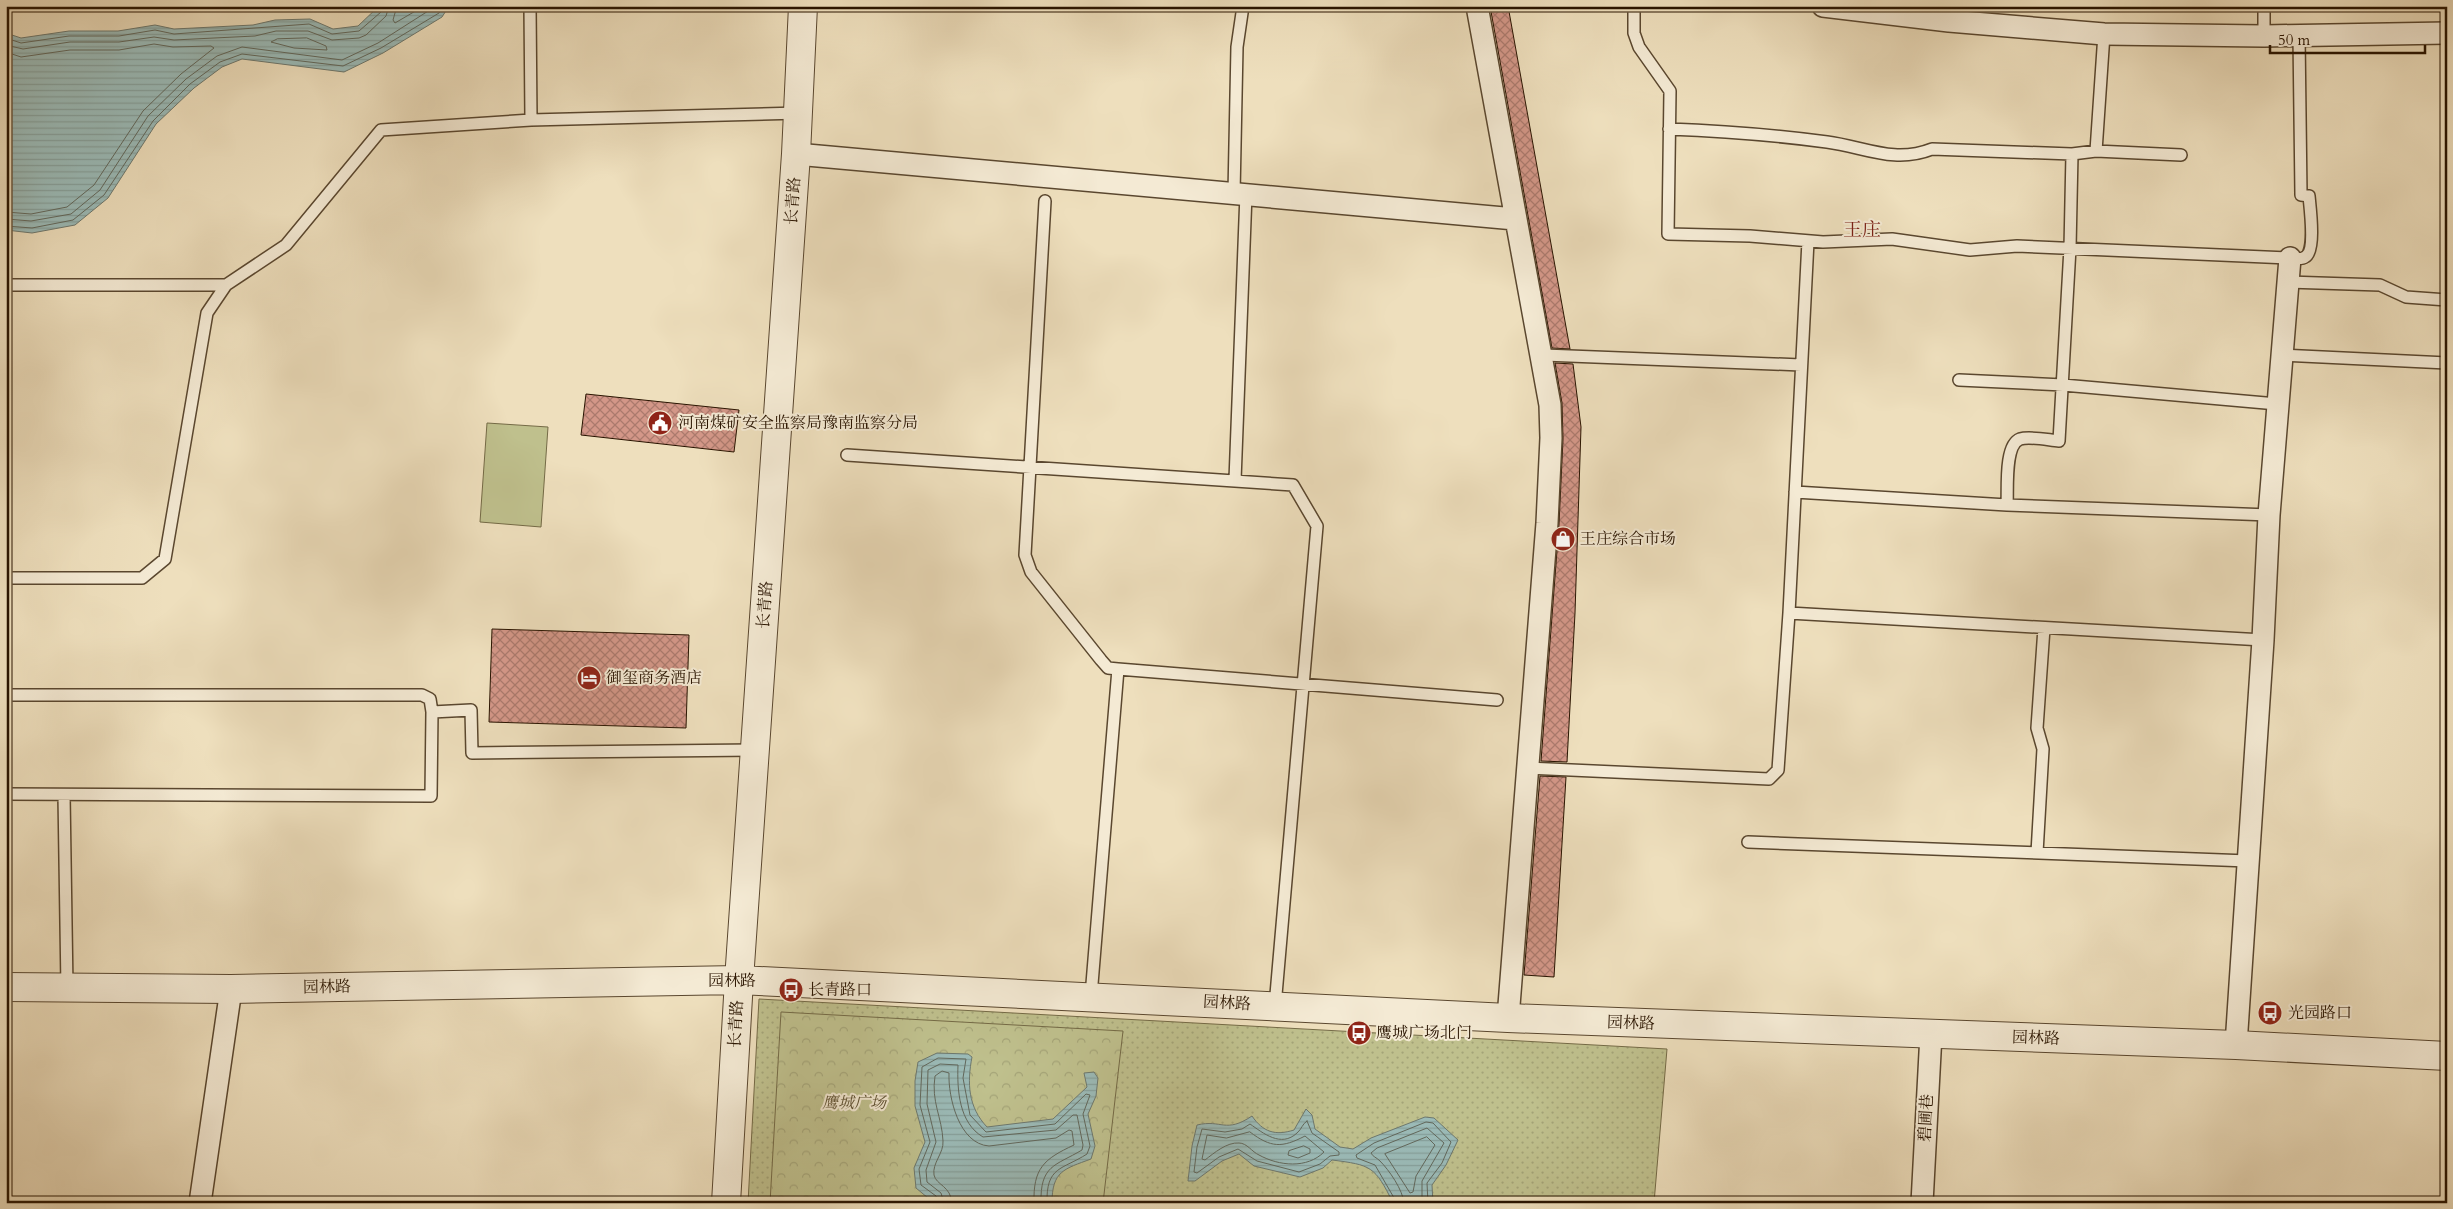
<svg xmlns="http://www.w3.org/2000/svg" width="2453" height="1209" viewBox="0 0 2453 1209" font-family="Cardo,'Noto Serif SC',serif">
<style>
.grass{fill:url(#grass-dots);stroke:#746a46}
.forest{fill:url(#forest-crowns);stroke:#746a46}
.pitch{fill:#bfc08d;stroke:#746a46}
.water{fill:url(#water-rules);stroke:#6d786e}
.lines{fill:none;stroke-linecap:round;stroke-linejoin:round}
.shore{stroke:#62685c;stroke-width:1}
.building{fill:url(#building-cross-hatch);stroke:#291400}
.service-casing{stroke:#5a472f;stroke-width:14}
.minor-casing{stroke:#5a472f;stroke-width:24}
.tertiary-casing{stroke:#5a472f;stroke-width:30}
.service{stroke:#f4ead4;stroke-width:11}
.minor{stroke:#f4ead4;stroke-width:21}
.tertiary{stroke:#f4ead4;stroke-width:28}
.labels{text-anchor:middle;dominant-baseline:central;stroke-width:4;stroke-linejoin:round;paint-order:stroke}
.street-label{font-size:16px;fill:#291400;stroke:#f4ead4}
.poi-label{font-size:16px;fill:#291400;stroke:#f4ead4;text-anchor:start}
.park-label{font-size:16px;font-style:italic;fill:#5e5031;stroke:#f4ead4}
.quarter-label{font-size:19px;fill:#7a1f14;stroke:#f4ead4}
</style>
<defs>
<pattern id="grass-dots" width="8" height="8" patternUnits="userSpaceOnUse" patternTransform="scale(1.25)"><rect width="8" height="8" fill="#bfc08d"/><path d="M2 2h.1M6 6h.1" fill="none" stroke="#a4a478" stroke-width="1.8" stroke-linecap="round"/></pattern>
<pattern id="forest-crowns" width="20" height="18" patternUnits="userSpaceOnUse" patternTransform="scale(1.25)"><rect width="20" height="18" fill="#bfc08d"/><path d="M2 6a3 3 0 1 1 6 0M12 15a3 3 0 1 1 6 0" fill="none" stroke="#a4a478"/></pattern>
<pattern id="water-rules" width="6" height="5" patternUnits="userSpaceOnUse" patternTransform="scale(1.25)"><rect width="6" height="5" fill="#9bbbb8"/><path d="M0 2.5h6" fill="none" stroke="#86a09c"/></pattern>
<pattern id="building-cross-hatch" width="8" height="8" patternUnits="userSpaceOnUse" patternTransform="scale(1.25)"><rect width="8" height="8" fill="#d39788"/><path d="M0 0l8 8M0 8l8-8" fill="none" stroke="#ab7a6d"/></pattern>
</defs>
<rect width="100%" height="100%" fill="#eedfbd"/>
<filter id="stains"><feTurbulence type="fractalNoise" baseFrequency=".004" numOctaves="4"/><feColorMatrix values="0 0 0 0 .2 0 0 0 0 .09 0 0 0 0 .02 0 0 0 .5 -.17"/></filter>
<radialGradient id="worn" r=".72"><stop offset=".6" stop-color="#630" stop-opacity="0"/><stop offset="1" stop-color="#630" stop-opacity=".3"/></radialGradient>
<path class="grass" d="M 759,999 L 1667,1049 L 1654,1203 L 748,1203 Z"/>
<path class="forest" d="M 781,1012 L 1123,1031 L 1103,1203 L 770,1203 Z"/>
<path class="pitch" d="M 487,423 L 548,427 L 541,527 L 480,522 Z"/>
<path class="water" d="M 379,6 L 449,6 L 442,17 L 383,53 L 344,72 L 242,59 L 222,67 L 194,88 L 156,124 L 108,198 L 75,225 L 32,233 L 6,230 L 6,33 L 21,38 L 69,31 L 118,31 L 155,25 L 174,29 L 253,25 L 275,20 L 310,19 L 333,29 L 358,26 Z
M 937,1053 L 968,1054 L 972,1057 C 967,1083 968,1107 987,1127 L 1053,1119 L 1087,1087 L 1084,1073 L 1094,1072 L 1098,1078 L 1096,1096 L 1088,1114 L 1095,1146 L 1091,1159 C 1064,1169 1052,1171 1052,1203 L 934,1203 L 916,1188 L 914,1168 L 925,1142 L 915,1106 L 915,1081 L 918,1062 Z
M 1306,1109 L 1312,1115 L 1315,1129 L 1340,1147 L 1353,1149 L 1371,1138 L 1425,1117 L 1434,1118 L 1458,1140 L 1446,1165 L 1432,1185 L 1433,1203 L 1393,1203 C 1375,1166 1371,1165 1332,1160 L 1323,1168 L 1300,1177 L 1254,1166 L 1239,1154 L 1222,1161 L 1195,1181 L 1188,1181 L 1192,1146 L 1197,1125 C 1222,1119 1225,1134 1252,1116 C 1263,1132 1275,1136 1294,1130 Z"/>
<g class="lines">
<path class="shore" d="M 397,6 L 393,20 L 395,23 L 424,6
M 6,38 L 21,43 L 69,36 L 119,36 L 155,30 L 174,34 L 309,24 L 332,34 L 359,31 L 381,12 L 383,6
M 307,38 L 326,46 L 327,50 L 294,48 L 271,42 L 277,39 Z
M 6,45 L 23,49 L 70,42 L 119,42 L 154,37 L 174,40 L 214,38 L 255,36 L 276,31 L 308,31 L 332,40 L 359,38 L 366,35 L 386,16 L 389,6
M 6,52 L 21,57 L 70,50 L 119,50 L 154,44 L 173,47 L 211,46 L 214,48 L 181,74 L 143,111 L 94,185 L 67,207 L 31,214 L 6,212
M 6,219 L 31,221 L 71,214 L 100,190 L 148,116 L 186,79 L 217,56 L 242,47 L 342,60 L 378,43 L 436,6
M 6,226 L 32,228 L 73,220 L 104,195 L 153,121 L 190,84 L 220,62 L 242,54 L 343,66 L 381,48 L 439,13 L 443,6
M 1307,1121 L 1312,1133 L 1339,1152 L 1339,1155 L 1330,1156 L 1320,1164 L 1299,1172 L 1257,1161 L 1238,1149 L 1219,1157 L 1197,1173 L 1194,1172 L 1197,1147 L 1202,1129 L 1225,1132 L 1242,1129 L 1250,1124 C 1263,1133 1281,1148 1297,1133 C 1302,1129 1302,1124 1307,1121 Z
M 1250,1132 C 1271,1148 1282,1148 1305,1136 L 1324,1152 C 1307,1169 1279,1166 1259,1155 C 1252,1152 1247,1143 1239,1143 C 1227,1142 1214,1153 1205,1160 L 1202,1159 L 1207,1135 L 1226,1138 Z
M 1427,1137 L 1435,1145 L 1416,1176 L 1413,1192 L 1410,1193 L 1385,1154 Z
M 1304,1146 L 1310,1149 L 1310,1153 L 1298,1158 L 1288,1155 L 1289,1151 Z
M 938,1203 L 936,1196 L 921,1185 L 919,1169 L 930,1142 L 920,1105 L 922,1067 L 938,1058 L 966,1059 L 963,1078 L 970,1115 L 986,1132 L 1055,1124 L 1086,1094 L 1090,1095 L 1083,1114 L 1090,1146 L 1087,1154 C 1062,1170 1046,1166 1047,1203
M 944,1203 L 941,1193 L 927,1182 L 926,1170 L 936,1142 L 927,1104 L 928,1070 L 940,1064 L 958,1065 C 957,1090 959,1123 983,1137 L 1056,1130 L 1073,1115 L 1077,1115 L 1083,1145 L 1082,1150 C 1055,1166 1040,1165 1041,1203
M 952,1203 C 951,1186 936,1185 934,1175 C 932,1163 944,1153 943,1141 C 942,1117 931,1102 935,1076 L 942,1071 L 949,1073 C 948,1097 959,1144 989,1146 L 1056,1138 L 1069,1130 L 1072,1131 L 1074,1145 C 1044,1159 1033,1168 1034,1203
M 1397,1203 L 1375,1165 L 1357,1158 L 1356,1155 L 1374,1143 L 1426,1122 L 1433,1123 L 1451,1142 L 1442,1163 L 1427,1183 L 1428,1203
M 1404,1203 C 1403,1190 1389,1170 1380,1161 C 1376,1157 1373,1157 1371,1153 L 1377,1148 L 1427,1128 L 1444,1143 L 1422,1181 L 1422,1203"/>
</g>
<path class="building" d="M 1490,6 L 1508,6 L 1570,349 L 1552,348 Z
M 1555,363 L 1573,364 L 1581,427 L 1575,613 L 1567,762 L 1541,761 L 1559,524 L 1563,439 L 1562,403 Z
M 586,394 L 739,410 L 734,452 L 581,435 Z
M 492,629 L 689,635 L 686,728 L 489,722 Z
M 1540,776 L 1566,777 L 1554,977 L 1524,975 Z"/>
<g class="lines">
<defs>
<path id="service" d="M 530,6 L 531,120
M 1634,6 L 1634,33 L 1639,47 L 1670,91 L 1668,234 L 1750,236 L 1823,242 L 1892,239 L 1970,250 L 2017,246 L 2290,258 C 2295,258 2301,260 2305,257 C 2316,252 2310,207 2309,196 L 2301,195 L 2299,36
M 2264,6 L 2264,36
M 1669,129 C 1722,131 1774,135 1827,142 C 1865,147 1894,164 1932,149 L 2072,154 L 2096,151 L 2181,155
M 2096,151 L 2104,34
M 1234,193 L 1237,47 L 1243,6
M 1045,201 L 1025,555 L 1031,572 L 1101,660 L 1108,668 L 1118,669 L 1497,700
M 2288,282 L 2380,285 L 2406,297 L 2447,300
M 6,285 L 226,285
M 1544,355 L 1801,365
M 2281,355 L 2447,363
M 1959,380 L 2063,385 L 2277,404
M 847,455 L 1293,485 L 1317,526 L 1275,1006
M 1235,480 L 1246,194
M 1795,492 L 2007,505 L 2269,515
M 2007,505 C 2008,490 2004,445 2020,439 C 2030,436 2048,440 2059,441 L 2070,248 L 2072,154
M 6,578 L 142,578 L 165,559 L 207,313 L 226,285 L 286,245 L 381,130 L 531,120 L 799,113
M 1789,613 L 2263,640
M 6,695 L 422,695 L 430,699 L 432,712
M 1527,768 L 1769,779 L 1778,770 L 1789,613 L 1808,241
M 6,794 L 431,796 L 432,712 L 471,710 L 472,753 L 755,750
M 64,795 L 67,988
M 1748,842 L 2248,861
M 2037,853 L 2043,749 L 2037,728 L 2044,628
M 1091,996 L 1118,669"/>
<path id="minor" d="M 1477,6 L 1550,405 L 1551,438 L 1547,523 L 1508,1018
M 1823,6 L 1949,21 L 2104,34 L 2264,36 L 2447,33
M 796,154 L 1515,219
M 2236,1045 L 2263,640 L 2269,515 L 2290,258
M 200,1203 L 231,989
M 1922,1203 L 1931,1034"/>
<path id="tertiary" d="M 6,987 L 231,989 L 739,980 L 1508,1018 L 2236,1045 L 2447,1056
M 726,1203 L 739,980 L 796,154 L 803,6"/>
</defs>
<use href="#service" class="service-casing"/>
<use href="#minor" class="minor-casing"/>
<use href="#tertiary" class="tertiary-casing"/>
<use href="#service" class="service"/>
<use href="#minor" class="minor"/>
<use href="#tertiary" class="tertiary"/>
</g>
<defs>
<symbol id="civic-disc" viewBox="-11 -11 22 22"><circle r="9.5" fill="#8f2418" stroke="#f4ead4"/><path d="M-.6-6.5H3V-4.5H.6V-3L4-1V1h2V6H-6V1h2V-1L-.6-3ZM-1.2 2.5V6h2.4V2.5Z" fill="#fff"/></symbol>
<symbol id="shop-disc" viewBox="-11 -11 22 22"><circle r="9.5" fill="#8f2418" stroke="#f4ead4"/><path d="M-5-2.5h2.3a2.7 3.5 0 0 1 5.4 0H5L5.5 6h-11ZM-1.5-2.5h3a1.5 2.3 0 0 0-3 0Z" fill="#fff"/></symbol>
<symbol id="hotel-disc" viewBox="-11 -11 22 22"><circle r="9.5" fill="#8f2418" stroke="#f4ead4"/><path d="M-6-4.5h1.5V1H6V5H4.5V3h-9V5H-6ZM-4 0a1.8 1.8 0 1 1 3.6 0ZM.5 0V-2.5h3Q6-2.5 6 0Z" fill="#fff"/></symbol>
<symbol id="bus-disc" viewBox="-11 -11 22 22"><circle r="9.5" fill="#8f2418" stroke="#f4ead4"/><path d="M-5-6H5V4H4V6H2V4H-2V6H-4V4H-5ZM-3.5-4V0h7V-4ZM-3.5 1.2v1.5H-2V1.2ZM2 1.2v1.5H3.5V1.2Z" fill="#fff"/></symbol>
</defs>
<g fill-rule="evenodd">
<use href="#civic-disc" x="646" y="409" width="28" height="28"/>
<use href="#shop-disc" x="1549" y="525" width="28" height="28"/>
<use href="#hotel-disc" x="575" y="664" width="28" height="28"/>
<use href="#bus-disc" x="777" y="976" width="28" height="28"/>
<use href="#bus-disc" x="2256" y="999" width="28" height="28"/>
<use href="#bus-disc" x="1345" y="1019" width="28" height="28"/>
</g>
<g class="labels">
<g class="street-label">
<text transform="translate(793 201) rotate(-86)">长青路</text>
<text transform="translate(765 605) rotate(-86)">长青路</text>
<text x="732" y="981">园林路</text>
<text transform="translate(327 987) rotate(-1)">园林路</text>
<text transform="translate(1227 1003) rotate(3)">园林路</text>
<text transform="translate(1631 1023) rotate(2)">园林路</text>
<text transform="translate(736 1024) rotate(-87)">长青路</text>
<text transform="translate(2036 1038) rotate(2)">园林路</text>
<text transform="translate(1926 1118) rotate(-87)">碧圃巷</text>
</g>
<g class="poi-label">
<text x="678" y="423">河南煤矿安全监察局豫南监察分局</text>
<text x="1580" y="539">王庄综合市场</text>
<text x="606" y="678">御玺商务酒店</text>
<text x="808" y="990">长青路口</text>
<text x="2288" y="1013">光园路口</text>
<text x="1376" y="1033">鹰城广场北门</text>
</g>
<g class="park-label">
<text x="854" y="1103">鹰城广场</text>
</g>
<g class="quarter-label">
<text x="1862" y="230">王庄</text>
</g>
</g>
<rect width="2453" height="1209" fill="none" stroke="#eedfbd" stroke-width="25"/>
<rect x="8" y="8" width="2438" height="1194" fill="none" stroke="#291400" stroke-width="2.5"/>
<rect x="12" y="12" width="2428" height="1184" fill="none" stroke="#291400"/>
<path d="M2270 45v8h155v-8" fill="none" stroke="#291400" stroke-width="2.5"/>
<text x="2278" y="45" font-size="15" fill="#291400" stroke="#f4ead4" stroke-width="4" paint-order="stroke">50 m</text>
<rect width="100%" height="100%" filter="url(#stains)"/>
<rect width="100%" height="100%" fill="url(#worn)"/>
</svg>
